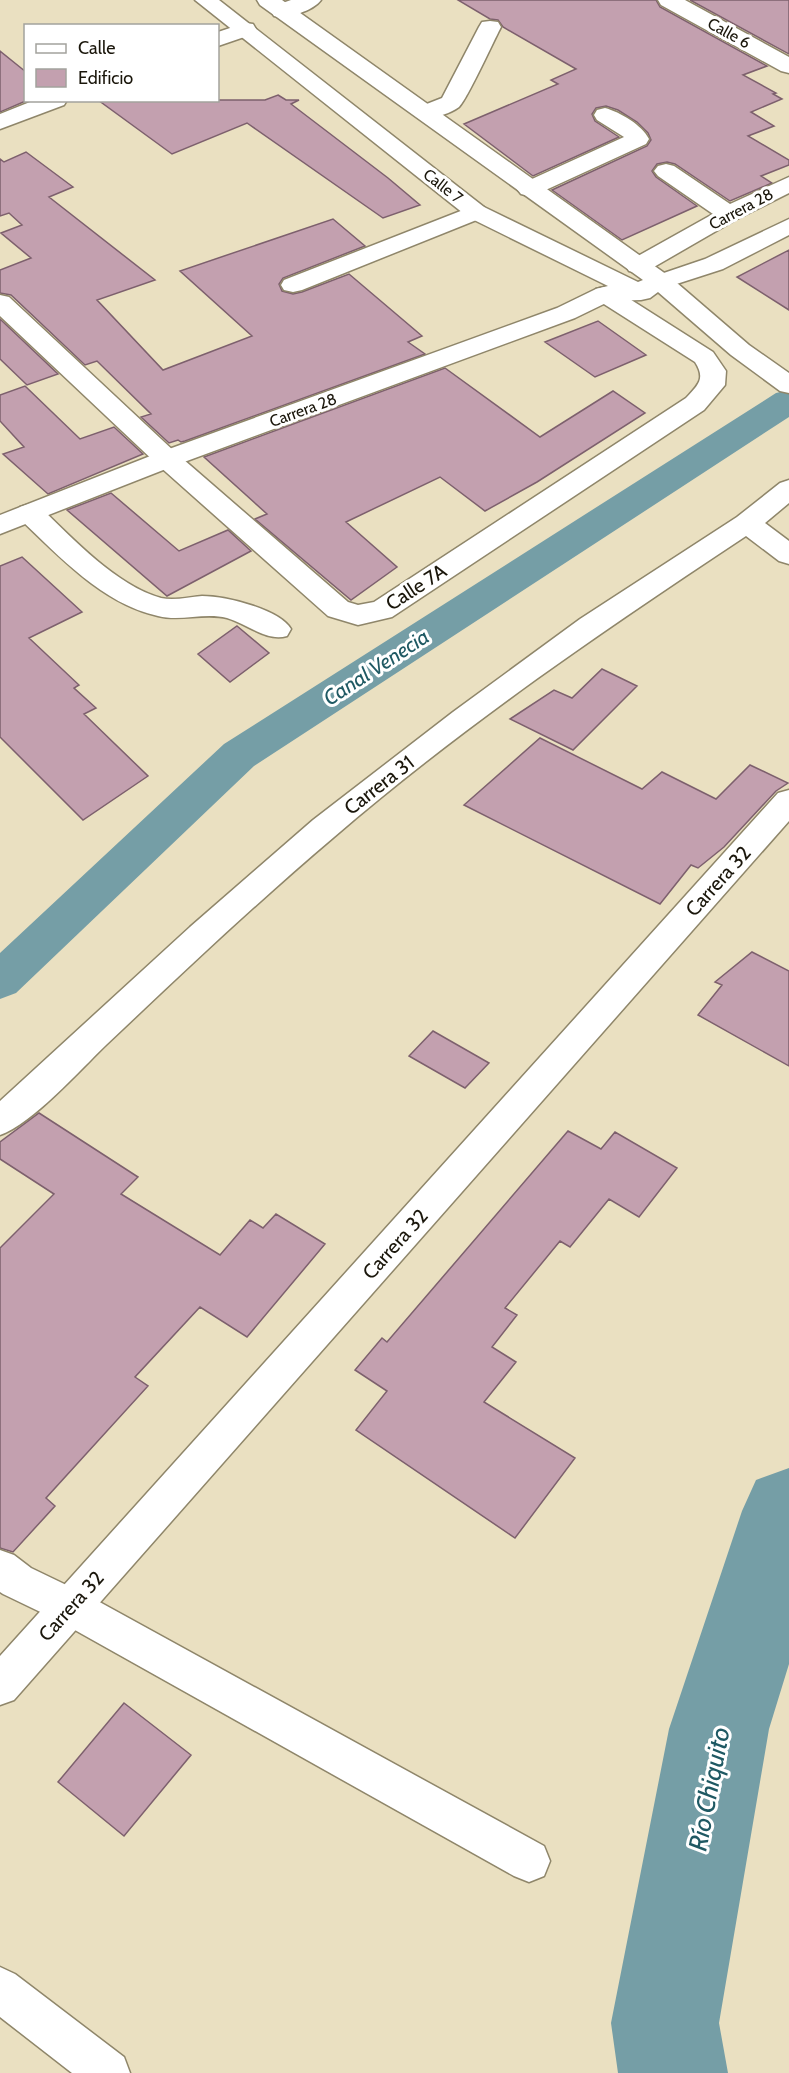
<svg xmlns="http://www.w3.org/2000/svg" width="789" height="2073" viewBox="0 0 789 2073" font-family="Cabin,sans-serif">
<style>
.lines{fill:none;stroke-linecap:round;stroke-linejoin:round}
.canal{fill:#759ea6;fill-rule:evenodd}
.river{fill:#759ea6;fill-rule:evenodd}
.building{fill:#c3a0af;stroke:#7d606d;stroke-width:1.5}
.minor-casing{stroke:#8f866a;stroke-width:3}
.major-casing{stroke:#8f866a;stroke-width:3}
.minor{fill:#fff;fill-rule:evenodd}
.major{fill:#fff;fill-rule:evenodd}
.labels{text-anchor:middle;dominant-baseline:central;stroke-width:6;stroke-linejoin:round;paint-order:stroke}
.far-street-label{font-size:16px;fill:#1a160b;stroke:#fff}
.street-label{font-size:20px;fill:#1a160b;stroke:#fff}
.water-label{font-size:21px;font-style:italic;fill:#1f5963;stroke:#fff}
.near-water-label{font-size:26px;font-style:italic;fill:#1f5963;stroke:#fff}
</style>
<rect width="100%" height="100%" fill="#eae0c1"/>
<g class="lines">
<path class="canal" d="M 789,390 L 789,417 L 254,766 L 16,993 L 0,999 L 0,953 L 224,744 L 776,393 Z"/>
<path class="river" d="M 789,1468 L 789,1664 L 769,1729 L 719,2023 L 728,2073 L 618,2073 L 611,2023 L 669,1729 L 742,1511 L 756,1480 Z"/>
</g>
<path class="building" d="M 458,0 L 656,0 L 660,7 L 767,66 L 743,75 L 776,93 L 773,94 L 782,99 L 751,112 L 774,126 L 748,136 L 789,160 L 789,165 L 761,176 L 772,183 L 730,201 L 675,164 L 667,162 L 657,164 L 652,171 L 656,177 L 697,206 L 622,240 L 552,190 L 647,146 L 651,140 L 648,133 L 637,122 L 618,110 L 606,106 L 596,108 L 592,114 L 595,121 L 619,137 L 533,176 L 464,124 L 558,84 L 551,80 L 576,69 L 503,27 L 498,20 L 490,19 Z
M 690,0 L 789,0 L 789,54 Z
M 0,51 L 26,72 L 26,100 L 28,100 L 0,112 Z
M 278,95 L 286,100 L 299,100 L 291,104 L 388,178 L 420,205 L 383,218 L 247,123 L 172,154 L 98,100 L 265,100 Z
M 26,152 L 73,187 L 49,197 L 155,280 L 97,300 L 163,370 L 252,336 L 180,271 L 333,219 L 365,246 L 283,278 L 279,284 L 282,291 L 293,294 L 302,292 L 349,274 L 422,336 L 408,342 L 425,354 L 185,441 L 181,442 L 178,440 L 169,443 L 141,417 L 151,414 L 97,361 L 85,365 L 11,295 L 0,293 L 0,270 L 31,258 L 1,233 L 22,225 L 9,213 L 0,216 L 0,159 L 4,162 Z
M 789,250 L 789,310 L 737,277 Z
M 0,319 L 58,374 L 27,385 L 0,359 Z
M 598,321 L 646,355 L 595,377 L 545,342 Z
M 445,368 L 540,437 L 613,391 L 645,413 L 537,482 L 485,511 L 440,477 L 346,522 L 397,567 L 351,600 L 255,519 L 267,514 L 204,457 Z
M 25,386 L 80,439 L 114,427 L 143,454 L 48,494 L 3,454 L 24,447 L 0,421 L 0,395 Z
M 111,493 L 179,551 L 228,530 L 251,551 L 167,596 L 67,510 Z
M 22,557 L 82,612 L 29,638 L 79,685 L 74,688 L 96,708 L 84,714 L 148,776 L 83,820 L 0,737 L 0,566 Z
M 237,626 L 269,653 L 230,682 L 198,654 Z
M 602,669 L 637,686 L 573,750 L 510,719 L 554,690 L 572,698 Z
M 540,738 L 642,789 L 662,772 L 716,799 L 750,765 L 788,783 L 776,791 L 724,847 L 698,868 L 691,865 L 660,904 L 464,805 Z
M 752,952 L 789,971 L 789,1066 L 698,1015 L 722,985 L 715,982 Z
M 433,1031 L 489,1063 L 465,1088 L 409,1056 Z
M 39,1113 L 138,1177 L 121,1194 L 220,1255 L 250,1220 L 263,1228 L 276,1214 L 325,1244 L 247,1337 L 200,1307 L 135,1377 L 148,1386 L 46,1498 L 55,1506 L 13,1552 L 0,1548 L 0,1248 L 54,1194 L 0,1159 L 0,1142 Z
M 568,1131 L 601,1149 L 615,1132 L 677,1168 L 639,1217 L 609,1199 L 570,1247 L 560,1241 L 505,1308 L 517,1315 L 492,1347 L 516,1362 L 484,1402 L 575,1458 L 515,1538 L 356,1430 L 387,1391 L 355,1370 L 382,1338 L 387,1342 Z
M 124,1703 L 191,1755 L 124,1836 L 58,1782 Z"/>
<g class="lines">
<defs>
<path id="minor" d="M 291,0 L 321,0 C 313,11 287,19 274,16 L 271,11 L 274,6 Z
M 658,0 L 685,0 L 789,57 L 789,73 L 781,71 L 661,5 Z
M 490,21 L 498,22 L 501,27 C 494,40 467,100 459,107 C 450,114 430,120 419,117 L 416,112 L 419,107 L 442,98 L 479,27 L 482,22 Z
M 245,23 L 253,24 L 256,29 L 253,34 L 218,46 L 218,32 Z
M 35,100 L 67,100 L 64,105 L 0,129 L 0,114 Z
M 605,108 C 620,112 642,125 649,139 L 646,144 L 537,194 L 529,196 L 521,194 L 517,189 L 521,184 L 624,137 L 597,120 L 594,115 L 597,110 Z
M 666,164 L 674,166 L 730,204 L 789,177 L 789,193 L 737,219 L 647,271 L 638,273 L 629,271 L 626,266 L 629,261 L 713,214 L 658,176 L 654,171 L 658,166 Z
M 476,205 L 484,207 L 488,212 L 484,217 L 302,290 L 293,292 L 284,290 L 281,285 L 284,280 Z
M 789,219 L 789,235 L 723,269 L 661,289 L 652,287 L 649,282 L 652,277 L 705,259 Z
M 605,287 L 614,289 L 713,352 L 726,371 L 725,385 L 704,410 L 392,617 L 358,625 L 328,616 L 158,465 L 0,316 L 0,295 L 9,297 L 176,453 L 348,602 L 358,605 L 374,602 L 686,398 C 698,385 706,379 695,362 L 596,299 L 593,294 L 596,289 Z
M 789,480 L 789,503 L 765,523 L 789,541 L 789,564 L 779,561 L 746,536 C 604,630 463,726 334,837 C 255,904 181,974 106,1045 C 80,1070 32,1124 0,1135 L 0,1101 L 190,927 L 313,820 L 453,712 L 580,619 L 737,517 L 780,483 Z
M 30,504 L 40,507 C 72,538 117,586 161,598 C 174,601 189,597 202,596 C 225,596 279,609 291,629 L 287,636 C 266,642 248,624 227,618 C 204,612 181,622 158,616 C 103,604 60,557 20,519 L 16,513 L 20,507 Z
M 0,1550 L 14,1555 L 31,1568 L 85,1594 L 544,1846 L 550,1861 L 544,1876 L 529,1882 L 514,1876 L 57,1620 L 3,1594 L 0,1592 Z
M 0,1967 L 15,1974 L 124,2057 L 130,2073 L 72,2073 L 0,2017 Z"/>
<path id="major" d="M 195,0 L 219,0 L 484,207 L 638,282 L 643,280 L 260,5 L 257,0 L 282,0 L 670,277 L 749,345 L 789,373 L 789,393 L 780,391 L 731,355 L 658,292 L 650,298 L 641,300 L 610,301 L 575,318 L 176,465 L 0,534 L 0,515 L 158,453 L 557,308 L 596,289 L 608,286 L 468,217 Z
M 789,790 L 789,821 L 14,1700 L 0,1705 L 0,1656 L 778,793 Z"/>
</defs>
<use href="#minor" class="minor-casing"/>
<use href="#major" class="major-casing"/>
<use href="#minor" class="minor"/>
<use href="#major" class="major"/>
</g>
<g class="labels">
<g class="far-street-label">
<text transform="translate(729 33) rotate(29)">Calle 6</text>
<text transform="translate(443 186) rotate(38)">Calle 7</text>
<text transform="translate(741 209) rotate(-28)">Carrera 28</text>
<text transform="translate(303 410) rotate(-20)">Carrera 28</text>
</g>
<g class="street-label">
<text transform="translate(416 587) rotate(-33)">Calle 7A</text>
<text transform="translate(379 785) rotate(-38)">Carrera 31</text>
<text transform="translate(718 881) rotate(-48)">Carrera 32</text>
<text transform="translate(395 1244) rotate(-48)">Carrera 32</text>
<text transform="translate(71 1606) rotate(-48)">Carrera 32</text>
</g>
<g class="water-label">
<text transform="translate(376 667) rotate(-33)">Canal Venecia</text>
</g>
<g class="near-water-label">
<text transform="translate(709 1789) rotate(-79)">Río Chiquito</text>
</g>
</g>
<rect x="24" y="24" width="195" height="78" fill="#ffffff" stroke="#a3a29d" stroke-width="1.5"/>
<rect x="36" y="44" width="30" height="9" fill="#ffffff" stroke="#a3a29d" stroke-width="1.5"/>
<text x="78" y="54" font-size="18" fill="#1a160b">Calle</text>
<rect x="36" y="69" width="30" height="18" fill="#c3a0af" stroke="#a3a29d" stroke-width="1.5"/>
<text x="78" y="84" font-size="18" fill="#1a160b">Edificio</text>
</svg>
